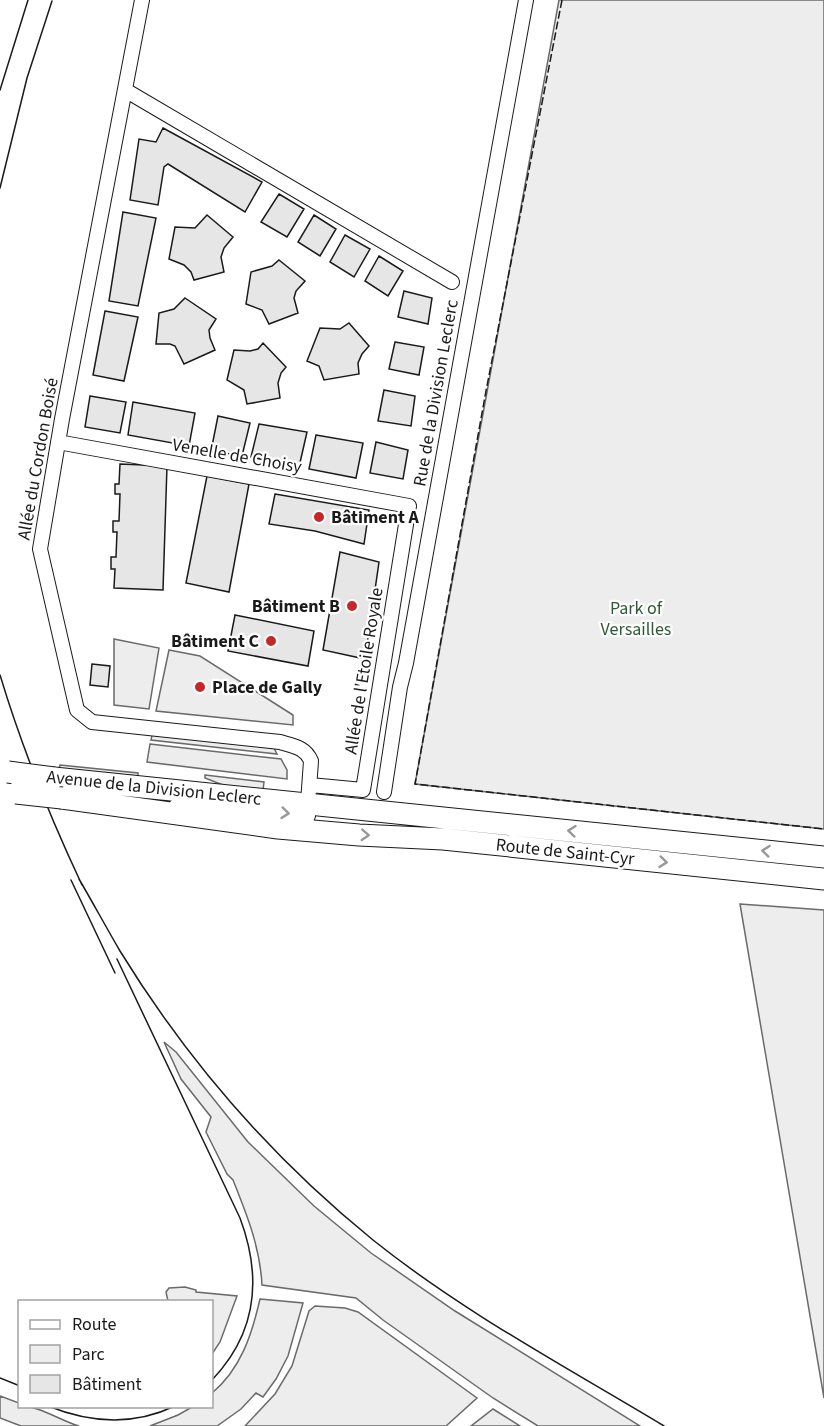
<svg xmlns="http://www.w3.org/2000/svg" width="824" height="1426" viewBox="0 0 824 1426" font-family="'Source Sans 3',sans-serif">
<style>
.green{fill:#ededed;stroke:#6a6a6a;stroke-width:1.5}
.building{fill:#e6e6e6;stroke:#1a1a1a;stroke-width:1.5}
.lines{fill:none;stroke-linecap:round;stroke-linejoin:round}
.street-casing{stroke:#1a1a1a;stroke-width:16}
.primary-casing{stroke:#1a1a1a;stroke-width:23}
.street{stroke:#fff;stroke-width:14}
.primary{stroke:#fff;stroke-width:21}
.tram{stroke:#1a1a1a;stroke-width:1.5}
.primary-bridge-casing{stroke:#1a1a1a;stroke-width:23;stroke-linecap:butt}
.primary-bridge{stroke:#fff;stroke-width:21}
.fence{stroke:#1a1a1a;stroke-width:1.5;stroke-dasharray:8 3;stroke-linecap:butt}
.oneway{stroke:#989898}
.poi-dot{fill:#c62828;stroke:#fff;stroke-width:2}
.labels{text-anchor:middle;dominant-baseline:central;stroke-width:4.5;stroke-linejoin:round;paint-order:stroke}
.street-label{font-size:18px;fill:#1a1a1a;stroke:#fff}
.poi-label{font-size:18px;font-weight:bold;fill:#1a1a1a;stroke:#fff;text-anchor:start}
.park-label{font-size:18px;fill:#2b5a34;stroke:#fff}
</style>
<rect width="100%" height="100%" fill="#fff"/>
<path class="green" d="M 559,0 L 824,0 L 824,829 L 415,784 Z
M 114,639 L 159,648 L 149,709 L 114,705 Z
M 169,650 L 200,656 L 293,715 L 293,725 L 156,711 Z
M 152,735 L 274,748 L 277,754 L 151,740 Z
M 150,744 L 281,759 L 287,770 L 287,779 L 147,762 Z
M 60,765 L 138,773 L 138,776 L 59,769 Z
M 205,775 L 264,782 L 263,790 L 228,787 L 205,778 Z
M 740,904 L 824,910 L 824,1398 Z
M 164,1042 L 176,1052 L 248,1142 L 314,1206 L 371,1253 L 455,1311 L 640,1426 L 538,1426 L 493,1398 L 383,1320 L 356,1298 L 262,1285 C 260,1247 247,1215 233,1180 L 227,1174 L 206,1132 L 211,1117 L 181,1079 Z
M 185,1287 L 196,1290 L 196,1292 L 237,1296 L 220,1342 L 212,1354 L 212,1302 L 168,1301 L 166,1292 L 169,1288 Z
M 260,1299 L 303,1303 L 288,1356 L 276,1379 L 263,1397 L 256,1393 L 241,1409 L 217,1426 L 150,1426 L 178,1415 L 192,1407 L 212,1406 L 212,1393 C 241,1369 252,1334 260,1299 Z
M 315,1306 L 345,1308 L 358,1312 L 477,1398 L 446,1426 L 245,1426 L 275,1394 L 292,1366 L 309,1311 Z
M 0,1396 L 19,1403 L 20,1406 C 40,1406 59,1420 79,1426 L 21,1426 L 0,1418 Z
M 493,1409 L 520,1426 L 471,1426 Z"/>
<path class="building" d="M 163,128 L 262,182 L 245,212 L 168,164 L 164,167 L 158,205 L 130,200 L 139,139 L 156,142 Z
M 279,194 L 304,209 L 287,237 L 261,222 Z
M 123,212 L 156,218 L 138,306 L 109,301 Z
M 207,215 L 233,237 L 224,248 L 221,257 L 224,272 L 194,280 L 191,272 L 184,265 L 169,259 L 175,227 L 195,228 Z
M 314,215 L 336,229 L 320,256 L 298,242 Z
M 345,235 L 370,249 L 354,277 L 330,262 Z
M 379,256 L 403,271 L 388,296 L 365,281 Z
M 279,260 L 305,281 L 296,291 L 294,298 L 298,313 L 269,324 L 262,310 L 246,304 L 251,272 L 272,266 Z
M 404,291 L 432,298 L 428,324 L 398,317 Z
M 185,298 L 216,319 L 209,330 L 210,338 L 215,350 L 184,364 L 175,346 L 170,344 L 156,344 L 159,313 L 174,309 Z
M 105,311 L 138,317 L 124,381 L 93,375 Z
M 349,323 L 369,346 L 362,354 L 358,363 L 359,374 L 324,380 L 319,366 L 307,361 L 320,328 L 340,329 Z
M 395,342 L 424,347 L 419,375 L 389,369 Z
M 263,343 L 286,367 L 281,373 L 278,383 L 280,398 L 247,404 L 244,390 L 227,380 L 234,350 L 250,351 L 258,349 Z
M 384,390 L 415,396 L 411,426 L 378,421 Z
M 90,396 L 126,402 L 120,433 L 85,427 Z
M 133,402 L 195,413 L 189,446 L 128,435 Z
M 218,416 L 250,423 L 242,456 L 211,451 Z
M 259,424 L 307,432 L 299,467 L 251,457 Z
M 316,435 L 363,443 L 356,478 L 309,469 Z
M 376,442 L 408,450 L 403,479 L 370,473 Z
M 120,464 L 167,466 L 163,590 L 114,588 L 115,569 L 111,569 L 111,557 L 116,557 L 117,532 L 113,532 L 113,521 L 119,521 L 120,494 L 115,494 L 115,484 L 119,484 Z
M 207,476 L 249,484 L 229,592 L 186,583 Z
M 275,494 L 369,510 L 364,544 L 315,531 L 269,524 Z
M 340,552 L 379,562 L 365,659 L 323,650 Z
M 235,615 L 314,631 L 308,666 L 228,651 Z
M 92,664 L 110,666 L 108,687 L 90,685 Z"/>
<g class="lines">
<defs>
<path id="street" d="M 142,0 L 62,419 L 40,549 L 77,710 L 92,722 L 280,742 C 293,746 305,747 311,761 L 306,830
M 125,90 L 452,282
M 58,442 L 409,506 L 363,790 L 310,785
M 384,792 L 400,687 L 406,663 L 526,0
M 176,806 L 198,806 L 308,816"/>
<path id="primary" d="M 54,778 L 824,857
M 62,798 L 278,828 L 359,835 L 443,839 L 824,879"/>
</defs>
<use href="#street" class="street-casing"/>
<use href="#primary" class="primary-casing"/>
<use href="#street" class="street"/>
<use href="#primary" class="primary"/>
<path class="tram" d="M 0,90 L 28,0
M 0,188 L 27,78 L 52,1
M 0,675 C 22,748 50,817 82,885
M 79,879 C 93,903 106,927 120,951 C 187,1060 273,1159 373,1240 C 463,1312 566,1367 664,1426
M 71,880 L 115,973
M 117,959 L 240,1218 C 262,1277 257,1333 212,1380
M 0,1378 L 20,1386
M 48,1406 C 90,1423 133,1426 175,1406"/>
<defs>
<path id="primary-bridge" d="M 8,772 L 54,778
M 16,793 L 62,798"/>
</defs>
<use href="#primary-bridge" class="primary-bridge-casing"/>
<use href="#primary-bridge" class="primary-bridge"/>
<path class="fence" d="M 562,0 L 486,391 L 415,784 L 824,829"/>
</g>
<defs><path id="oneway-chevron" d="M-2-3.5L2.5 0L-2 3.5" fill="none" stroke-width="1.6" stroke-linecap="round" stroke-linejoin="round" transform="scale(1.5)"/></defs>
<g class="oneway">
<use href="#oneway-chevron" transform="translate(285 813) rotate(6)"/>
<use href="#oneway-chevron" transform="translate(572 831) rotate(-174)"/>
<use href="#oneway-chevron" transform="translate(365 835) rotate(3)"/>
<use href="#oneway-chevron" transform="translate(766 851) rotate(-174)"/>
<use href="#oneway-chevron" transform="translate(663 862) rotate(6)"/>
</g>
<g class="poi-dot">
<circle cx="319" cy="517" r="6"/>
<circle cx="352" cy="606" r="6"/>
<circle cx="271" cy="641" r="6"/>
<circle cx="200" cy="687" r="6"/>
</g>
<g class="labels">
<g class="street-label">
<text transform="translate(436 393) rotate(-80)">Rue de la Division Leclerc</text>
<text transform="translate(237 456) rotate(10)">Venelle de Choisy</text>
<text transform="translate(38 459) rotate(-80)">Allée du Cordon Boisé</text>
<text transform="translate(364 671) rotate(-81)">Allée de l'Etoile Royale</text>
<text transform="translate(154 788) rotate(6)">Avenue de la Division Leclerc</text>
<text transform="translate(565 852) rotate(6)">Route de Saint-Cyr</text>
</g>
<g class="poi-label">
<text x="331" y="517">Bâtiment A</text>
<text x="340" y="606" text-anchor="end">Bâtiment B</text>
<text x="259" y="641" text-anchor="end">Bâtiment C</text>
<text x="212" y="687">Place de Gally</text>
</g>
<g class="park-label">
<text x="636" y="608">Park of<tspan x="636" dy="21">Versailles</tspan></text>
</g>
</g>
<rect x="18" y="1300" width="195" height="108" fill="#ffffff" stroke="#a3a3a3" stroke-width="1.5"/>
<rect x="30" y="1320" width="30" height="9" fill="#ffffff" stroke="#a3a3a3" stroke-width="1.5"/>
<text x="72" y="1330" font-size="18" fill="#1a1a1a">Route</text>
<rect x="30" y="1345" width="30" height="18" fill="#ededed" stroke="#a3a3a3" stroke-width="1.5"/>
<text x="72" y="1360" font-size="18" fill="#1a1a1a">Parc</text>
<rect x="30" y="1375" width="30" height="18" fill="#e6e6e6" stroke="#a3a3a3" stroke-width="1.5"/>
<text x="72" y="1390" font-size="18" fill="#1a1a1a">Bâtiment</text>
</svg>
